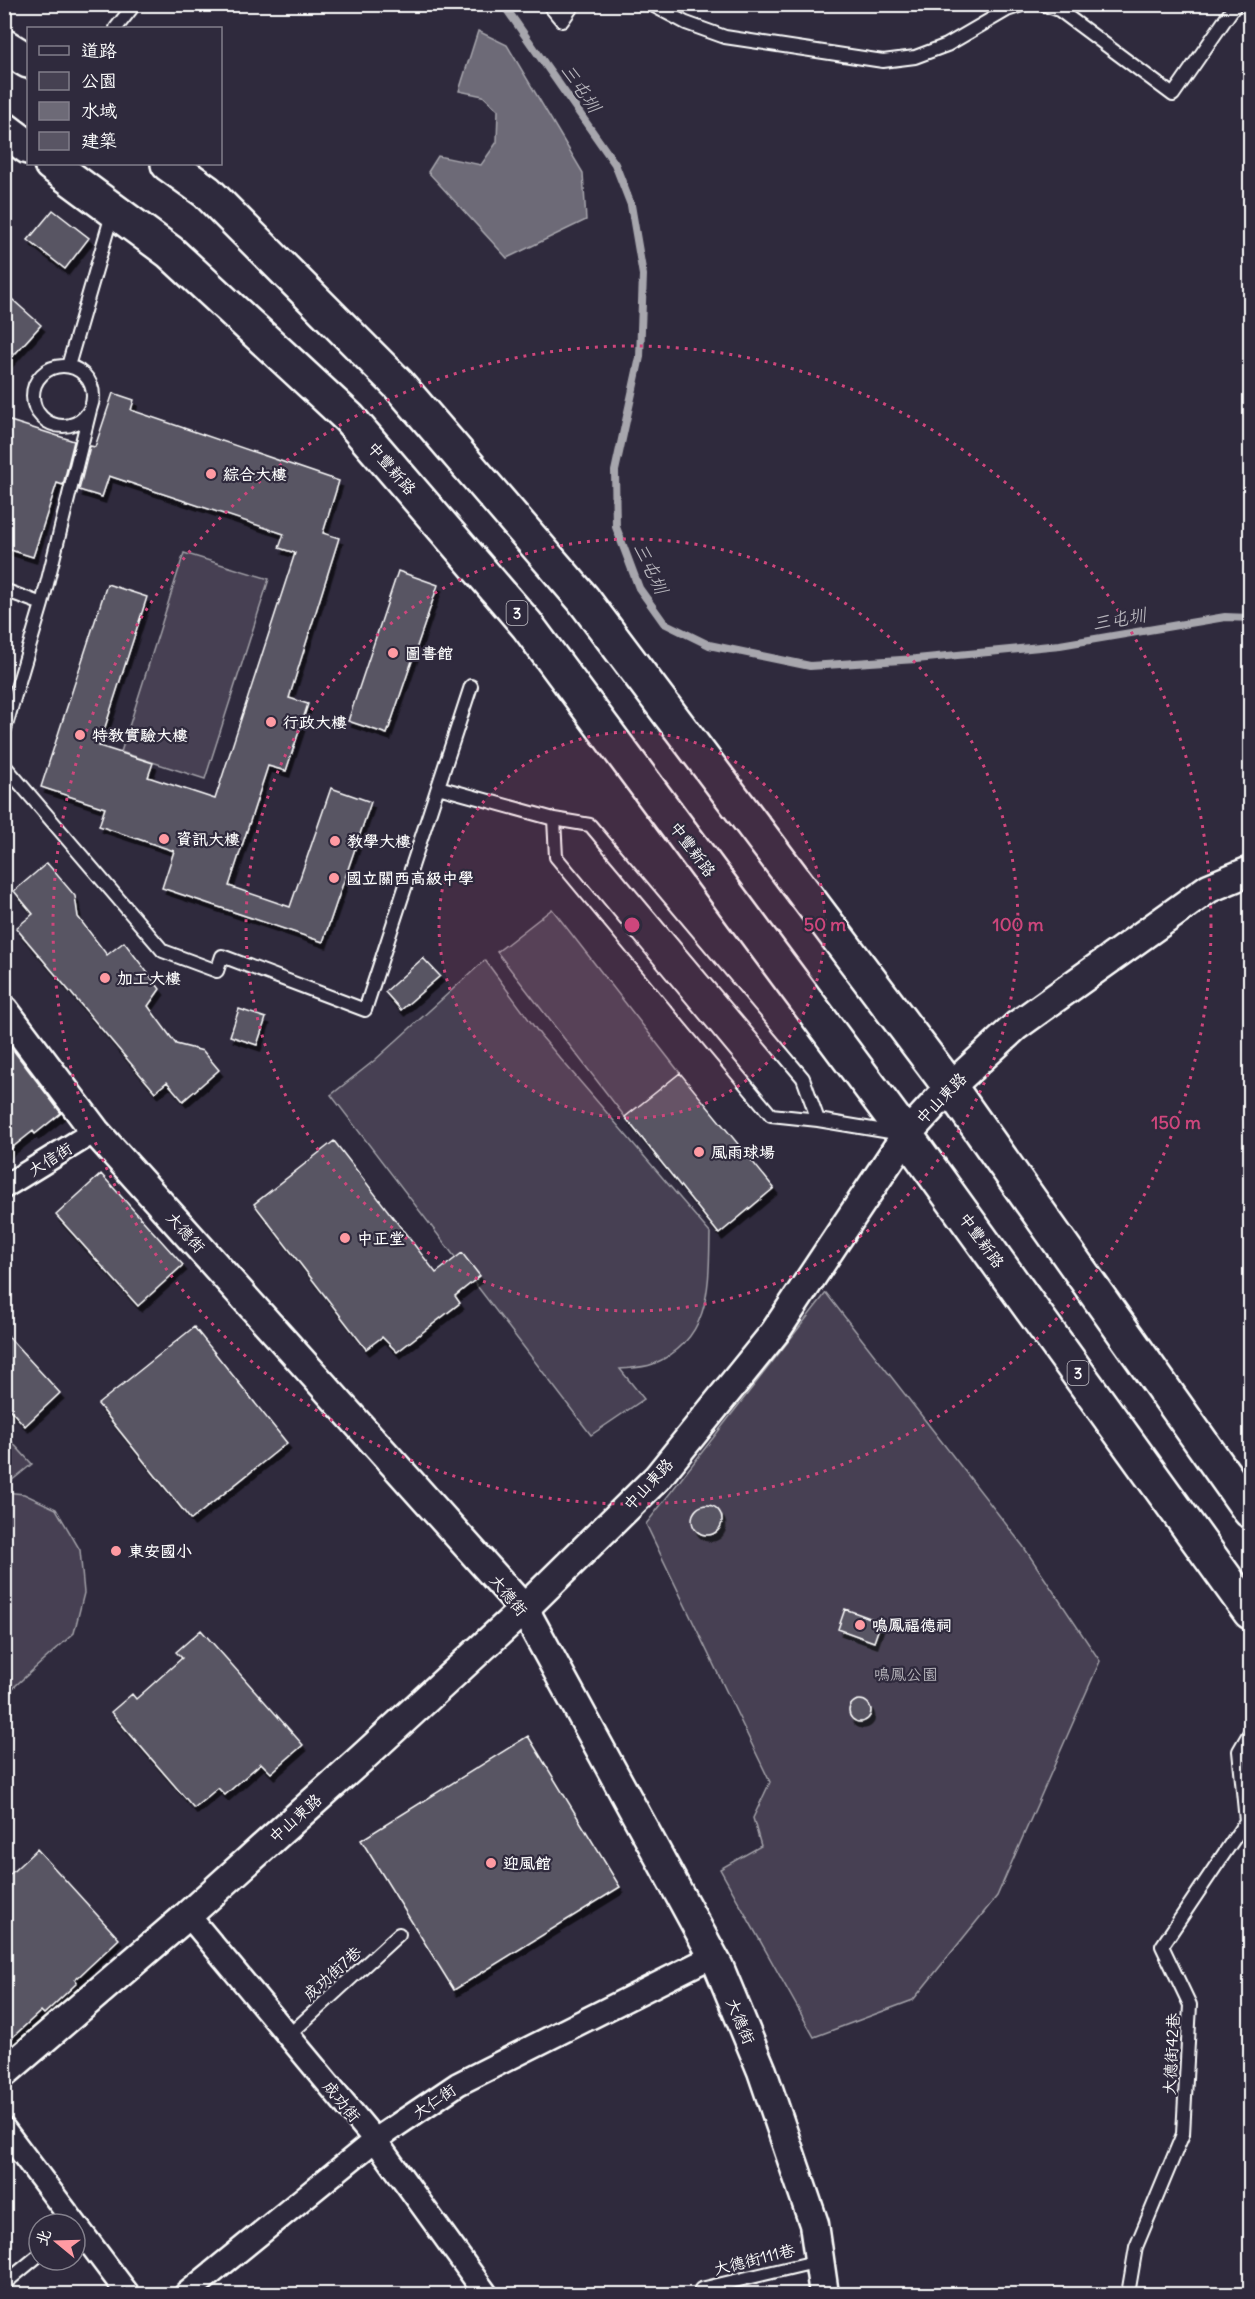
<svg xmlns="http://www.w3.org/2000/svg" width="1255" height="2299" viewBox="0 0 1255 2299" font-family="Delius,'LXGW WenKai TC',sans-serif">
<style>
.green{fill:#464152;stroke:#a2a0a8;stroke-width:1.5}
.water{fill:#6d6a77;stroke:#a7a6ad;stroke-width:1.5}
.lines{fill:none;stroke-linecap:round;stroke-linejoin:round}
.stream{stroke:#a7a6ad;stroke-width:8}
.building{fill:#595564;stroke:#fff;stroke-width:1.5;filter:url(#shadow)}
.service-casing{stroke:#fff;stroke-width:16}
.minor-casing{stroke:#fff;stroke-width:27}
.tertiary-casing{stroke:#fff;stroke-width:33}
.primary-casing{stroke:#fff;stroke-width:38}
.service{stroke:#2f2a3d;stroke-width:12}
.minor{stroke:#2f2a3d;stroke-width:22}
.tertiary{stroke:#2f2a3d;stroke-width:28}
.primary{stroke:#2f2a3d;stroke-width:33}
.ring{fill:none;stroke:#ce467c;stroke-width:3;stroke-dasharray:3 6}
.poi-dot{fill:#ff9aa2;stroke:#2f2a3d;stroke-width:2}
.labels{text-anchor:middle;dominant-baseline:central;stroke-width:4.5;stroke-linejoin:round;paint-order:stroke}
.shield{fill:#2f2a3d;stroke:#c1bfc5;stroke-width:1.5}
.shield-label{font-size:15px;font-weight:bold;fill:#fff}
.street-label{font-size:16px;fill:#fff;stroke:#2f2a3d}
.poi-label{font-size:16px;font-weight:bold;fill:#fff;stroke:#2f2a3d;text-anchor:start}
.park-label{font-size:16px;fill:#b5b3ba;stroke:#2f2a3d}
.water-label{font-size:18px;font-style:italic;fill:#b6b4bb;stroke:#2f2a3d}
.centre{fill:#ce467c;stroke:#2f2a3d;stroke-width:3}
.ring-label{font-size:18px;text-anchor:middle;font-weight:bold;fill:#ce467c;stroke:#2f2a3d;stroke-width:4.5;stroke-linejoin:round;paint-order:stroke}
</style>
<defs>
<filter id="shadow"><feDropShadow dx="3.5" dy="6" stdDeviation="0" flood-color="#0009"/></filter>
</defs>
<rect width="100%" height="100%" fill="#2f2a3d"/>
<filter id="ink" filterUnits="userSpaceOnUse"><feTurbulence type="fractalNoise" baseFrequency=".0167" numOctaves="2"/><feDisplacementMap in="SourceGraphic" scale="12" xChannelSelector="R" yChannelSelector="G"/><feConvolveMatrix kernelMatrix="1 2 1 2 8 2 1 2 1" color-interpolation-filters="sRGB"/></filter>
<g filter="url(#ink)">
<path class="green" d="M 184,553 L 269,579 L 205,779 L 121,752 Z
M 552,909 L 680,1073 L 625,1117 L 497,952 Z
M 485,960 L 541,1036 L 710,1233 C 709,1287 711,1340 653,1364 C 643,1368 630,1368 620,1369 L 644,1399 L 591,1435 L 331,1095 L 375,1060 Z
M 826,1293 L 1023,1546 L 1100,1661 L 997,1896 L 913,2000 L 814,2037 L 720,1869 L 761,1846 L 753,1818 L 770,1782 L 646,1524 Z
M 10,1440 L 32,1464 L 5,1486 L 5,1446 Z
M 5,1492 L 24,1494 L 56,1509 L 80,1550 L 84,1593 L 74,1633 L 5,1695 Z"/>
<path class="water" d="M 478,31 L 507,45 L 583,173 L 586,220 L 507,258 L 428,172 L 438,156 L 481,165 L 497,142 L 498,110 L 483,96 L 459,91 Z"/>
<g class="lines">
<path class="stream" d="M 503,4 L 615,164 L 631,205 L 643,275 L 640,357 L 615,471 L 616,527 L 639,588 L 664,623 L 709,645 L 810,666 L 916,659 L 1060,645 L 1225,617 L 1250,618"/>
</g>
<path class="building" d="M 53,210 L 89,238 L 65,269 L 28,240 Z
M 4,292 L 41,325 L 4,366 Z
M 113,393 L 134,400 L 131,410 L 339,481 L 323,533 L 339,538 L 289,698 L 308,704 L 286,771 L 268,766 L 229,886 L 290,907 L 331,788 L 371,802 L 323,942 L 162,888 L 174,851 L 99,826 L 105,808 L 41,787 L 107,584 L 147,597 L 99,746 L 153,763 L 148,777 L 215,799 L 295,553 L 279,548 L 284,534 L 109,476 L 102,497 L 79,490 L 90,446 L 95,447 Z
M 4,419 L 74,441 L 63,485 L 57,483 L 33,557 L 4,548 Z
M 398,571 L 438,585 L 387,734 L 348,721 Z
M 47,863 L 75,896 L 78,917 L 107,955 L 124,942 L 160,989 L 148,1006 L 176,1044 L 203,1051 L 219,1070 L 183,1101 L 167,1082 L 155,1092 L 16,928 L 33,914 L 14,891 Z
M 423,958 L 440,976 L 401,1010 L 385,992 Z
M 239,1009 L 266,1018 L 257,1045 L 230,1036 Z
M 4,1038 L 61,1113 L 35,1134 L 33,1131 L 4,1154 Z
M 680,1073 L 774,1188 L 719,1234 L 625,1117 Z
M 334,1141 L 436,1273 L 462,1253 L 480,1276 L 455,1296 L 460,1303 L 397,1352 L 382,1337 L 366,1349 L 254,1204 Z
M 101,1174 L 183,1265 L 138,1306 L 56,1215 Z
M 194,1327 L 287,1443 L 191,1520 L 98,1404 Z
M 4,1332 L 60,1393 L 25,1426 L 4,1403 Z
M692 1520a15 15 0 1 1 30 0a15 15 0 1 1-30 0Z
M 845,1609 L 881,1622 L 874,1642 L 838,1629 Z
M 201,1630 L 303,1745 L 271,1773 L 261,1763 L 225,1795 L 218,1788 L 194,1808 L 111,1712 L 132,1694 L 136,1699 L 182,1658 L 176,1652 Z
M849 1711a11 11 0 1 1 22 0a11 11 0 1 1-22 0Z
M 528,1736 L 620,1887 L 454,1990 L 361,1840 Z
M 37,1849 L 119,1939 L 75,1980 L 77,1983 L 44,2014 L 41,2011 L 4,2045 L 4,1880 Z"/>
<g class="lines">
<defs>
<path id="service" d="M 548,4 L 562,21 L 574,4
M 650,4 L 686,23 L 725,37 L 883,61 L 915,57 L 947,45 L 1007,10 L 1025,4
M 1042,4 L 1059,10 L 1173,95 L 1236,4
M 116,28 L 131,9 L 131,4
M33 396a30 30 0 1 1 60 0a30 30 0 1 1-60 0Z
M 68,366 L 113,211
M 4,589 L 7,591 L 42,604 L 4,732
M 42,604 L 90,410
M 4,765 L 163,951 L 217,971 L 222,956 L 365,1010 L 471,686
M 438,787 L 554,819
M 818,1120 L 803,1078 L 590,825 L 554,819 L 556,857 L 771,1115 L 818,1120 L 896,1133
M 288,2036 L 399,1934
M 4,2284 L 39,2255
M 702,2294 L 701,2289 L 819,2261
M 1128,2294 L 1136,2247 L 1183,2134 L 1190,2005 L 1162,1946 L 1246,1821 L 1239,1751 L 1250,1732"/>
<path id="minor" d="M 4,1187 L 95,1131
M 188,1915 L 375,2140 L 486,2294
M 4,2129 L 128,2294
M 186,2294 L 375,2140 L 458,2084 L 713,1956"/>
<path id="tertiary" d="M 4,1010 L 95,1131 L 524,1609 L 719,1967 L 762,2071 L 814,2224 L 824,2294
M 4,2073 L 188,1915 L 362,1758 L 524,1609 L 657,1478 L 775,1332 L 906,1135 L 950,1087 L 1016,1026 L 1209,888 L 1250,871"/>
<path id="primary" d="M 4,46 L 28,61
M 4,129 L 28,147
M 51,164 L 170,252 L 349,418 L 527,625 L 906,1135 L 1250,1612
M 168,164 L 207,192 L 398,384 L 583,599 L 950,1087 L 1250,1511"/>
</defs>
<use href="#service" class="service-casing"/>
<use href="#minor" class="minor-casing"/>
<use href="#tertiary" class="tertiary-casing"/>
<use href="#primary" class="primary-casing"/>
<use href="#service" class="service"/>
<use href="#minor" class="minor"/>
<use href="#tertiary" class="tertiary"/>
<use href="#primary" class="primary"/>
</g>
</g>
<circle cx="632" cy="925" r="193" fill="#ce467c" fill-opacity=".12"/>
<g class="ring">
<circle cx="632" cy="925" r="193"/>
<circle cx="632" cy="925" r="386"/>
<circle cx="632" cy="925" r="579"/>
</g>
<g class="poi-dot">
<circle cx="211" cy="474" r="6"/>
<circle cx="393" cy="653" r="6"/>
<circle cx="271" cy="722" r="6"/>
<circle cx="80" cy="735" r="6"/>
<circle cx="164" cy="839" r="6"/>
<circle cx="335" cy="841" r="6"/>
<circle cx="334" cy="878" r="6"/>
<circle cx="105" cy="978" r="6"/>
<circle cx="699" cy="1152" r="6"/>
<circle cx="345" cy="1238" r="6"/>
<circle cx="116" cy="1551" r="6"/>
<circle cx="860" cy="1625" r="6"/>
<circle cx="491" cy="1863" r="6"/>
</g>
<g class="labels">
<g class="shield">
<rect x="506.5" y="601" width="21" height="24" rx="4.5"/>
<rect x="1067.5" y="1361" width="21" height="24" rx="4.5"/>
</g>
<g class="shield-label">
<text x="517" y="613">3</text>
<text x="1078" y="1373">3</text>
</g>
<g class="street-label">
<text transform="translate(392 468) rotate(49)">中豐新路</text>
<text transform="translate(693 849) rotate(53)">中豐新路</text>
<text transform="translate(941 1098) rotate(-46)">中山東路</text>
<text transform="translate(50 1159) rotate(-32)">大信街</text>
<text transform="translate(186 1232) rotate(48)">大德街</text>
<text transform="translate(982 1240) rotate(54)">中豐新路</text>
<text transform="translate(648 1484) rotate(-47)">中山東路</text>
<text transform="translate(509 1595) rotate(50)">大德街</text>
<text transform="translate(295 1818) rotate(-42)">中山東路</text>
<text transform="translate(332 1973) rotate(-42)">成功街7巷</text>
<text transform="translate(741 2021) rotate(67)">大德街</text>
<text transform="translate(1171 2054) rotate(-87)">大德街42巷</text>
<text transform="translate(342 2101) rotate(50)">成功街</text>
<text transform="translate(434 2101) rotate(-34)">大仁街</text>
<text transform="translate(754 2259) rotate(-14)">大德街111巷</text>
</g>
<g class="poi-label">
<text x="223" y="474">綜合大樓</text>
<text x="405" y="653">圖書館</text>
<text x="283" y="722">行政大樓</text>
<text x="92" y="735">特教實驗大樓</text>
<text x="176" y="839">資訊大樓</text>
<text x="347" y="841">教學大樓</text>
<text x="346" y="878">國立關西高級中學</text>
<text x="117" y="978">加工大樓</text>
<text x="711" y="1152">風雨球場</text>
<text x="357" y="1238">中正堂</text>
<text x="128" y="1551">東安國小</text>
<text x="872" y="1625">鳴鳳福德祠</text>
<text x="503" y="1863">迎風館</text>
</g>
<g class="park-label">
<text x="906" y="1674">鳴鳳公園</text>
</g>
<g class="water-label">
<text transform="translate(581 88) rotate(55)">三屯圳</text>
<text transform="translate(651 568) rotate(64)">三屯圳</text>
<text transform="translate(1119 619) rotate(-10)">三屯圳</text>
</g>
</g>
<circle cx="632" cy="925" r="9" class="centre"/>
<g class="ring-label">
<text x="825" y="931">50 m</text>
<text x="1018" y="931">100 m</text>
<text x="1176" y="1129">150 m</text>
</g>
<rect width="1255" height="2299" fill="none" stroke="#2f2a3d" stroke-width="24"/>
<rect x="12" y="12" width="1231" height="2275" fill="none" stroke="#fff" stroke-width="2" filter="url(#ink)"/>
<rect x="27" y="27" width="195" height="138" fill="#2f2a3d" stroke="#827f8b" stroke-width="1.5"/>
<rect x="39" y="46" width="30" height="9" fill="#2f2a3d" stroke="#827f8b" stroke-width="1.5"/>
<text x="81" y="57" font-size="18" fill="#ffffff">道路</text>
<rect x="39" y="72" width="30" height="18" fill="#464152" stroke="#827f8b" stroke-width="1.5"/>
<text x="81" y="87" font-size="18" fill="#ffffff">公園</text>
<rect x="39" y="102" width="30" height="18" fill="#6d6a77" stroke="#827f8b" stroke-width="1.5"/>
<text x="81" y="117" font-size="18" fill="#ffffff">水域</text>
<rect x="39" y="132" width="30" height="18" fill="#595564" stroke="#827f8b" stroke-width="1.5"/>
<text x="81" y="147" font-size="18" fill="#ffffff">建築</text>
<g transform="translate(57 2242) rotate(289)"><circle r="28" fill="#2f2a3d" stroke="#827f8b" stroke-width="1.5"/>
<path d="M0-4.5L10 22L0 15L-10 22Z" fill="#ff9aa2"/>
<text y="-9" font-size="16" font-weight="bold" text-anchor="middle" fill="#ffffff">北</text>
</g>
</svg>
